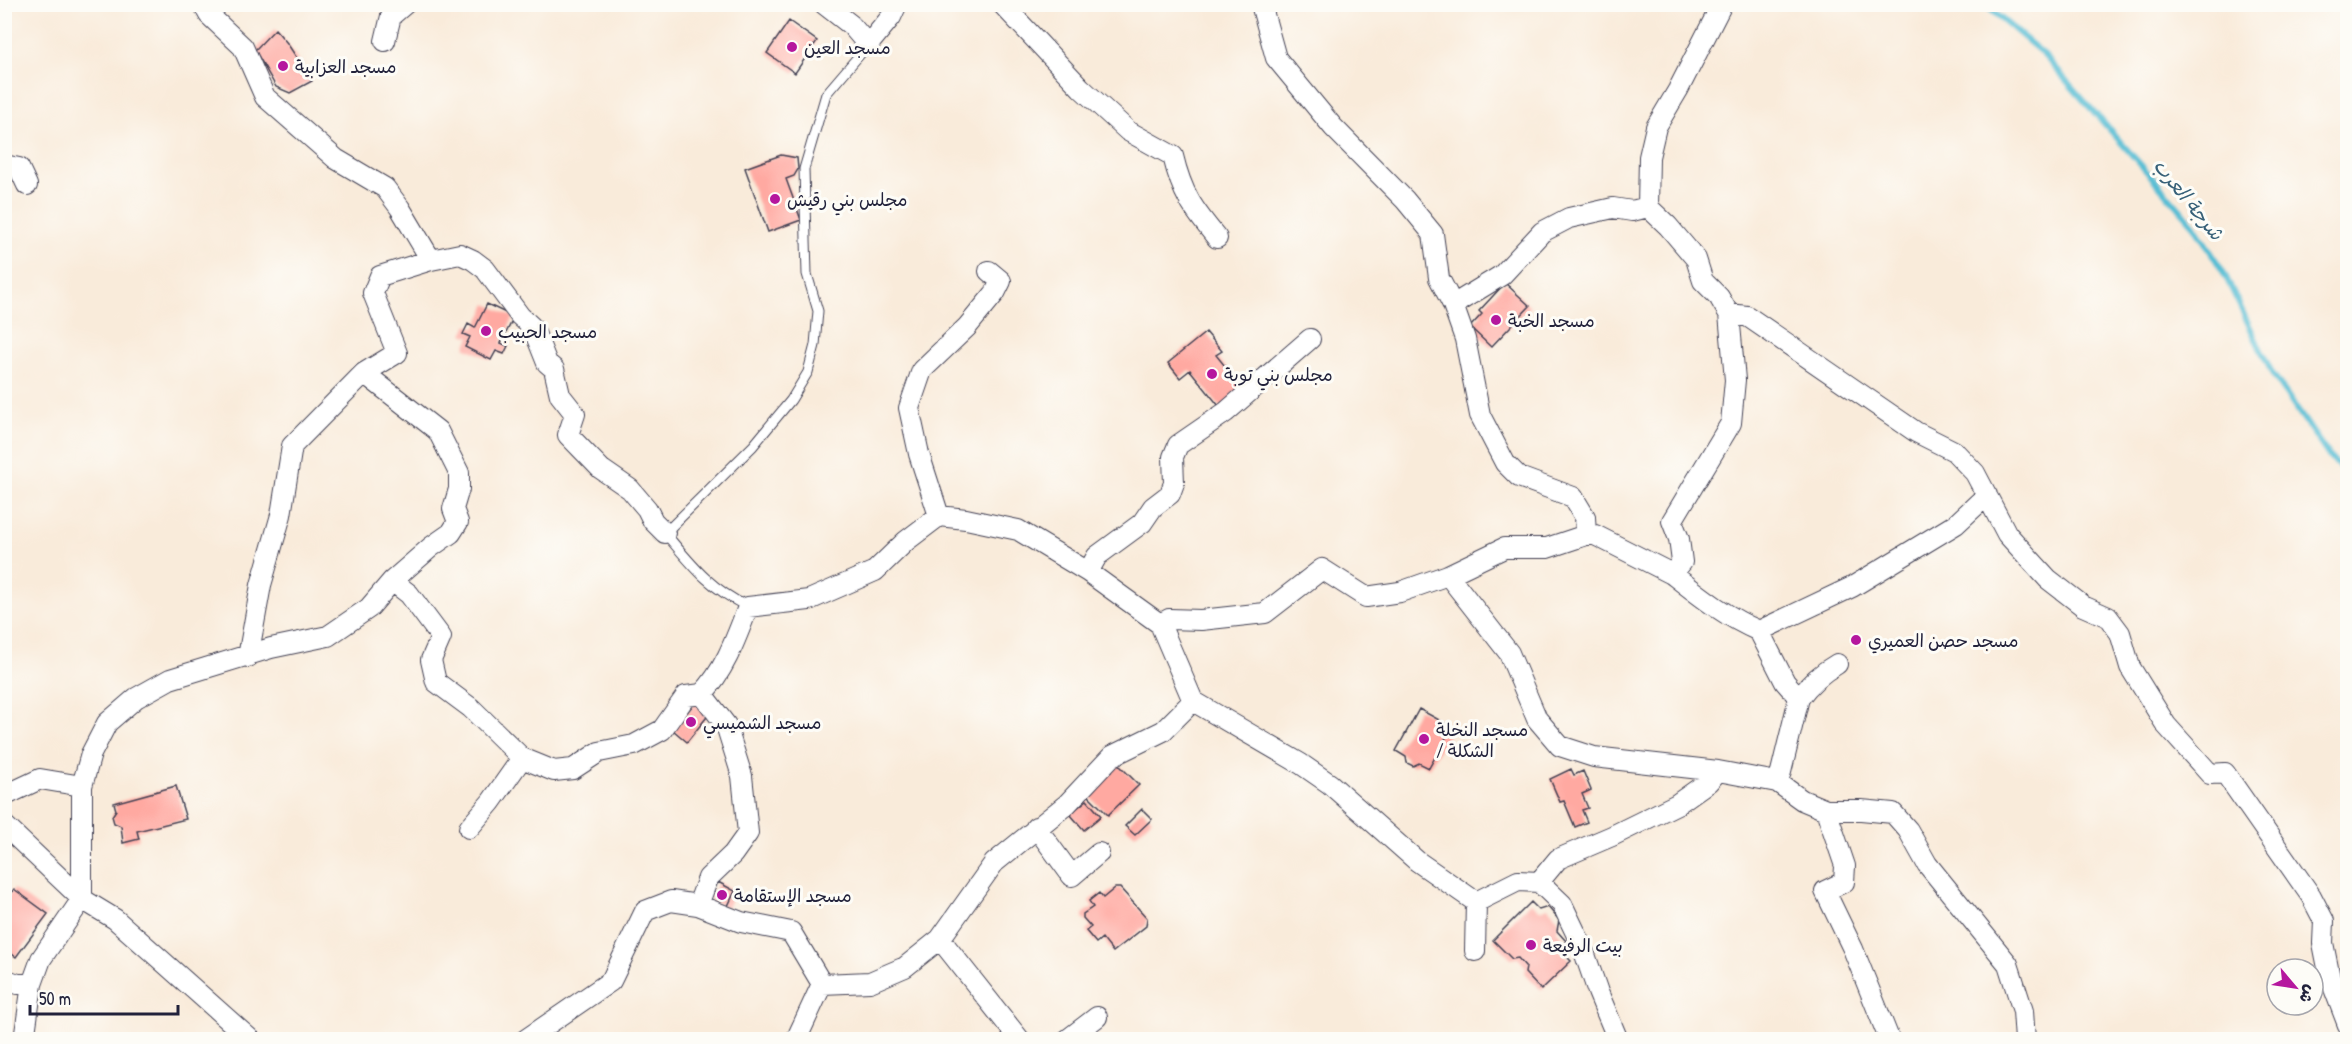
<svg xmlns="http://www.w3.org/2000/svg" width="2352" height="1044" viewBox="0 0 2352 1044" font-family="'Patrick Hand','Playpen Sans Arabic',sans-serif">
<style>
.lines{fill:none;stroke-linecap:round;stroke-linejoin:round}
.stream{stroke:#57bed4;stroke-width:6}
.building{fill:#ffa9a1}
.lane-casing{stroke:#424053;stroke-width:11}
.street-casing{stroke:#424053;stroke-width:22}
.lane{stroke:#fff;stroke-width:9}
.street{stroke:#fff;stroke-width:20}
.poi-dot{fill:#b5179e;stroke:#fdfcf7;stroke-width:2}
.labels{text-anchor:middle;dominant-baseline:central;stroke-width:6;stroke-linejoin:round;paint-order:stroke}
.poi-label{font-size:18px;fill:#22223b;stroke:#fdfcf7;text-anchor:start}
.water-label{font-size:20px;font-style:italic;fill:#376078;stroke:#fdfcf7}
</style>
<rect width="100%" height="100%" fill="#fdfcf7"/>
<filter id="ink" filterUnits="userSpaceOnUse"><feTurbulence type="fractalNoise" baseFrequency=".0167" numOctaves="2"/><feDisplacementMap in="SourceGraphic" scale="12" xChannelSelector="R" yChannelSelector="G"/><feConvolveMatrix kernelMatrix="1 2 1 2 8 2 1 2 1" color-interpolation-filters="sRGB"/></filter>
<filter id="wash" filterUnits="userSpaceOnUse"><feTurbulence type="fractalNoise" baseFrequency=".008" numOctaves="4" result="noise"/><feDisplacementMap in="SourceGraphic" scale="24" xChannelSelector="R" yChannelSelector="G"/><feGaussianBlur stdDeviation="1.35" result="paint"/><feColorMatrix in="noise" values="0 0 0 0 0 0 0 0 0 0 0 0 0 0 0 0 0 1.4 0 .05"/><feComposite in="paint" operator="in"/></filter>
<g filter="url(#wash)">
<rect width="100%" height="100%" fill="#f9ebda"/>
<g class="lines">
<path class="stream" d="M 1984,4 L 2041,52 L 2194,225 L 2224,273 L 2272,373 L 2331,459 L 2348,473"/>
</g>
<g id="blocks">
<path class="building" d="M 789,21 L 817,41 L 795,73 L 767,53 Z
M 275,29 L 287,43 L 312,81 L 290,93 L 276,87 L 255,50 Z
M 781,155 L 797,158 L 798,169 L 794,176 L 786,179 L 801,220 L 768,232 L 745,168 Z
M 1505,283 L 1530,306 L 1491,347 L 1470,327 L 1482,314 L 1479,311 Z
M 487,304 L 514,317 L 501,343 L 508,346 L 504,354 L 496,351 L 491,360 L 465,347 L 470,337 L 463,334 L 468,324 L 475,328 Z
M 1206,332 L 1222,351 L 1216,355 L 1246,392 L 1223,411 L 1190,370 L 1180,378 L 1168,363 Z
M 696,701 L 710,713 L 687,742 L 673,730 Z
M 1419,709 L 1452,727 L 1429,768 L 1419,763 L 1413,766 L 1407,763 L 1406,757 L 1396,751 Z
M 1117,763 L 1139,785 L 1108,815 L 1086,793 Z
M 1571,769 L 1574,775 L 1583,771 L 1591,790 L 1582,794 L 1588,808 L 1582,810 L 1587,822 L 1575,827 L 1564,801 L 1560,802 L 1550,779 Z
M 176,786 L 186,819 L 137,831 L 139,839 L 123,843 L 121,826 L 114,823 L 112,816 L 116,810 L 114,803 Z
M 1087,800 L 1101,816 L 1084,830 L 1070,814 Z
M 1142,809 L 1152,819 L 1135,835 L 1125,826 Z
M 718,882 L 735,891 L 727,908 L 710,900 Z
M 1115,888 L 1120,888 L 1147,918 L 1146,926 L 1113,952 L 1102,938 L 1096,943 L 1086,931 L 1091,927 L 1083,918 L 1083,914 L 1093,907 L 1089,901 L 1099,893 L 1103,898 Z
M 14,889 L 48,914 L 16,957 L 4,948 L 4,902 Z
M 1531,902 L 1539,910 L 1548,907 L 1559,920 L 1557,931 L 1566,941 L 1559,949 L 1571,961 L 1541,990 L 1525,973 L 1526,967 L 1518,958 L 1512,959 L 1493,940 Z"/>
</g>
</g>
<g filter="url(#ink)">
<use href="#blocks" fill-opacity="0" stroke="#424053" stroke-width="1.5"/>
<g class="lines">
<defs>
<path id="lane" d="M 748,607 C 709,588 692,565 665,533 L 753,446 L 791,400 L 808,372 L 815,345 L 818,311 L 807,274 L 804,169 L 826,94 L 868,45"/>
<path id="street" d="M 203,4 L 209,15 L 243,47 L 265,97 L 336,159 L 385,188 L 400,208 L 431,260 L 460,254 L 473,260 L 485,269 L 520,316 L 533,328 L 547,363 L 554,369 L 560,395 L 575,414 L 568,435 L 601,469 L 630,489 L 647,509 L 653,521 L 665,533
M 824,4 L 851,25 L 868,45 L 891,17 L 897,4
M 1002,4 L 1081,88 L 1128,131 L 1173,156 C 1182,194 1193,209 1217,238
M 1722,4 L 1678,90 L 1656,127 L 1649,157 L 1648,207 L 1668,226 L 1696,259 L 1703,281 L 1719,297 L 1729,314 L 1747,316 L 1916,432 L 1954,451 L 1975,473 L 2007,534 L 2048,579 L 2083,606 L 2108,617 L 2120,633 L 2130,667 L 2166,725 L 2210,774 L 2225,773 L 2311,896 L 2324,921 L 2323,943 L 2330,978 L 2348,1025
M 385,41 L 391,16 L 405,4
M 4,165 L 19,168 L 27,185
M 1453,305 L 1502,275 L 1542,232 L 1569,218 L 1613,208 L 1632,211 L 1648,207
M 939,516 L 919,454 L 909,408 L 922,370 L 967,327 L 995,293 L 1001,281 L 989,271
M 1586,535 L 1595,535 L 1672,574 L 1682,562 L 1679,539 L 1672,521 L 1731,423 L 1735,380 L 1729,314
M 1088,572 L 1097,556 L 1142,523 L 1153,507 L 1170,494 L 1174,483 L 1173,457 L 1178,445 L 1226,412 L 1310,339
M 1672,574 C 1700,596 1726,617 1759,631 L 1852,587 L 1956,524 L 1987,495
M 1448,575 L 1509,653 L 1537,719 L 1560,746 L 1594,757 L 1718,771 L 1777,782 L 1802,800 L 1826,810 L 1861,810 L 1893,813 L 1908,830 L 1927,864 L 2008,964 L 2023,1011 L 2025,1040
M 392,581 L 409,594 L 441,637 L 431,660 L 436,682 L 471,708 L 522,758
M 1160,624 L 1169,619 L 1201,620 L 1265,613 L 1322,569 L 1366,597 L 1400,592 L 1448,575 L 1504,548 L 1547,548 L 1586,535 L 1585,517 L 1573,497 L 1519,477 L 1505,463 L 1480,415 L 1465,339 L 1453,305 L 1439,278 L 1433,234 L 1405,200 L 1333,127 L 1276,58 L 1261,4
M 1759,631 L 1785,682 L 1799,698 L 1781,772 L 1777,782
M 248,657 L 261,585 L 281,515 L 292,446 L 364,373 L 397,353 L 373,293 L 380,276 L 431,260
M 1799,698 C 1810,683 1821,673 1837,664
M 4,796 L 40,779 L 82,786
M 1826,810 L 1845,866 L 1844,882 L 1825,891 L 1853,949 L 1888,1036 L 1887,1040
M 4,825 L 82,899 L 115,919 L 251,1040
M 1036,827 L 1072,876 L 1099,853
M 469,828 L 491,802 L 522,758 L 554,771 L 573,769 L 599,752 L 634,745 L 662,730 L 686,696 L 702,694
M 1539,882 L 1558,859 L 1612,836 L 1677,804 L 1708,782 L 1718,771
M 698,905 L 708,878 L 733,854 L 748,833 L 742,776 L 726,725 L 702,694 C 725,670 736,638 748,607 L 809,600 L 875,571 L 906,541 L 939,516 L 966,519 L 1018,530 L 1088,572 L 1160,624 L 1193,701
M 940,939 L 994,863 L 1067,804 L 1112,756 L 1163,731 L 1193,701 L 1301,764 L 1330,784 L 1417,861 L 1476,902 L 1518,881 L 1539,882 L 1562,904 L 1582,946 L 1598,992 L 1618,1040
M 1475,951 L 1476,902
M 4,979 L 18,984 L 32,984
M 24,1040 L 32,984 L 41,959 L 82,899 L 82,786 L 91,754 L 107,723 L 136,698 L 170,679 L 271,648 L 328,636 L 369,608 L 392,581 L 431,547 L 451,533 L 458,522 L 453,509 L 459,489 L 459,473 L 438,431 L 364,373
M 525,1040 L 611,981 L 645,911 L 671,901 L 698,905 L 741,922 L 791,932 L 822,984 L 870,982 L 905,967 L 940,939 L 1020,1040
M 796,1040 L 822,984
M 1067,1040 L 1097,1017"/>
</defs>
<use href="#lane" class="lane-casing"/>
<use href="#street" class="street-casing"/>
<use href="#lane" class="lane"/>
<use href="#street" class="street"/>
</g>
</g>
<g class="poi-dot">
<circle cx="792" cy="47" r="6"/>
<circle cx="283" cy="66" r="6"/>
<circle cx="775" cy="199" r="6"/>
<circle cx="1496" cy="320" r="6"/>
<circle cx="486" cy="331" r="6"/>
<circle cx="1212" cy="374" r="6"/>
<circle cx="1856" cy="640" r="6"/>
<circle cx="691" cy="722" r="6"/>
<circle cx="1424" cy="739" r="6"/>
<circle cx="722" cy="895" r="6"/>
<circle cx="1531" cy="945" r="6"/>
</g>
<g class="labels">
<g class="poi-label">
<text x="804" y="47">مسجد العين</text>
<text x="295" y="66">مسجد العزابية</text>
<text x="787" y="199">مجلس بني رقيش</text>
<text x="1508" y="320">مسجد الخبة</text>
<text x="498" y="331">مسجد الحبيب</text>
<text x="1224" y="374">مجلس بني توبة</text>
<text x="1868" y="640">مسجد حصن العميري</text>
<text x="703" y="722">مسجد الشميسي</text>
<text x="1436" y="729">مسجد النخلة<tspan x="1436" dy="21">/ الشكلة</tspan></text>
<text x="734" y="895">مسجد الإستقامة</text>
<text x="1543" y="945">بيت الرفيعة</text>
</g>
<g class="water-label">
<text transform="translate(2189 199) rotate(51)">شرجة العرب</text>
</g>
</g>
<rect width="2352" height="1044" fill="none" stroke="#fdfcf7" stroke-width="24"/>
<g transform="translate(2295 987) rotate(119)"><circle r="28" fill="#fdfcf7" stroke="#a5a5ac" stroke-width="1.5"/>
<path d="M0-4.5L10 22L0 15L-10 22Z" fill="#b5179e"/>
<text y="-9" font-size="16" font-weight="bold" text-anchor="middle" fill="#22223b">ش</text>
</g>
<path d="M30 1005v9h148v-9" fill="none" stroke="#22223b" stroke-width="3"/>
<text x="39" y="1005" font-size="18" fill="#22223b" stroke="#fdfcf7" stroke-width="4.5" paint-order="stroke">50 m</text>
</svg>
